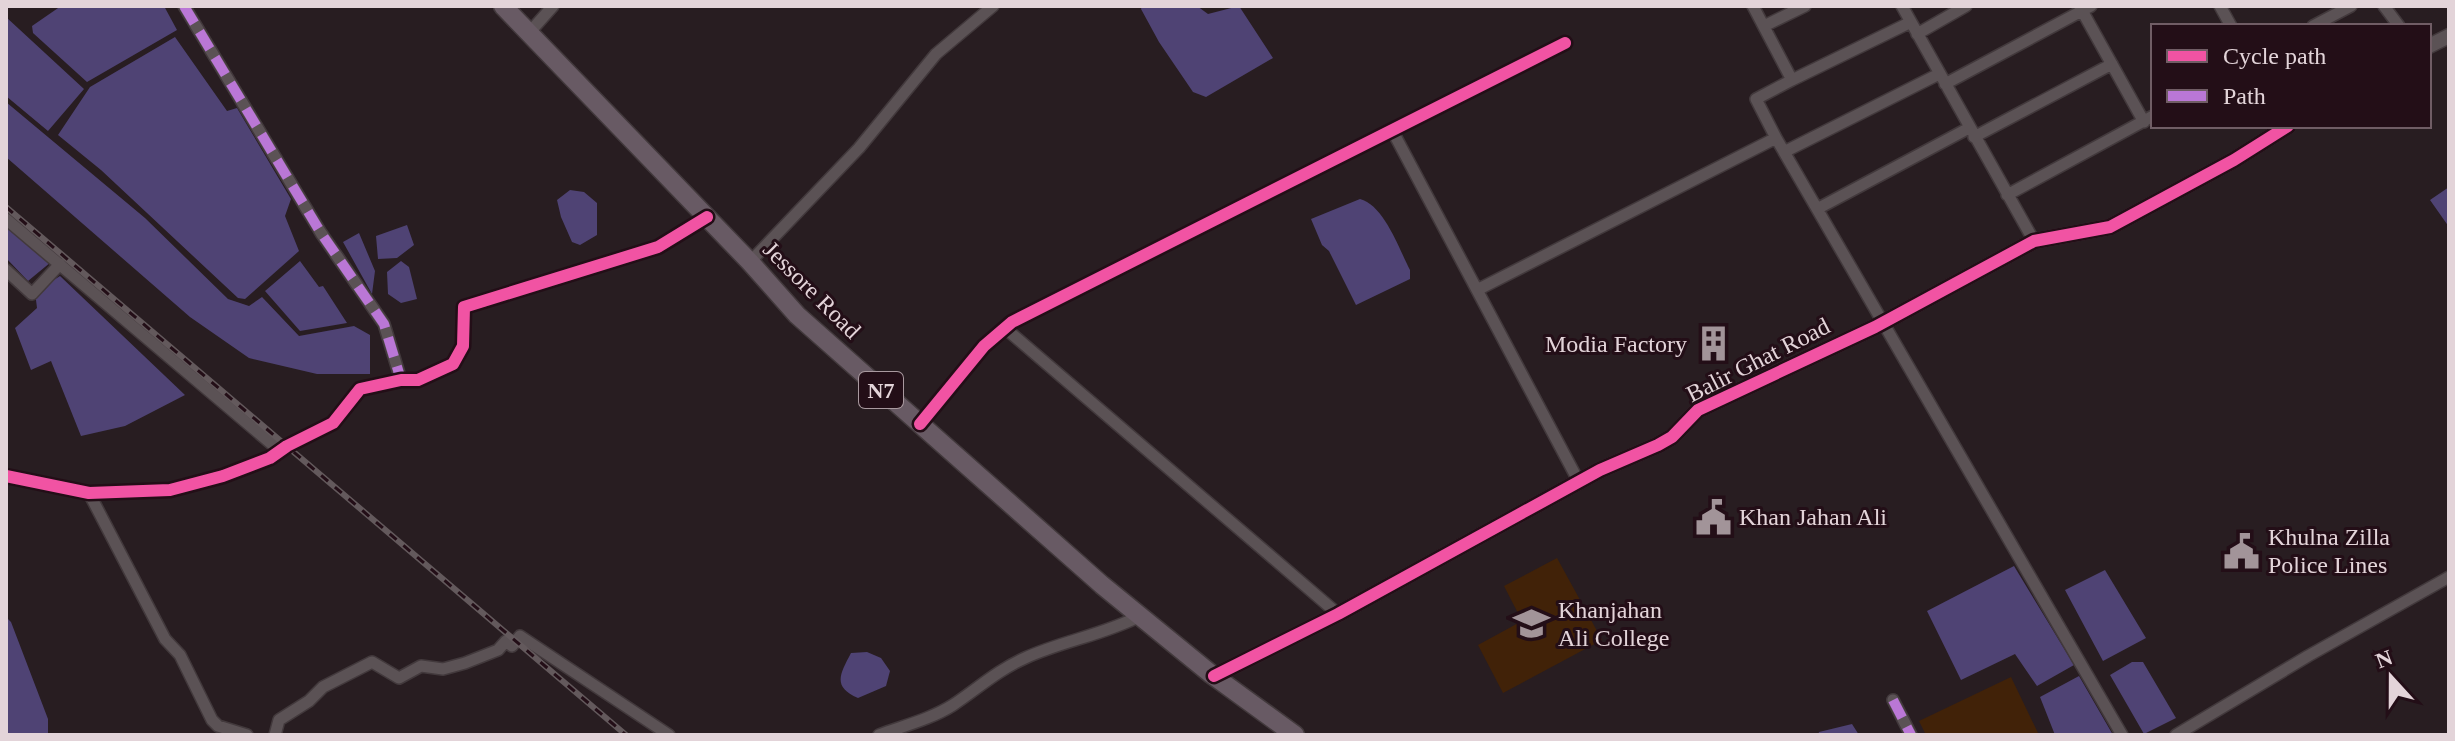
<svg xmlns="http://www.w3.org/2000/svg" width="2455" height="741" viewBox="0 0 2455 741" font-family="'Times New Roman',serif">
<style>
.green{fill:#412208}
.water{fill:#4f4374}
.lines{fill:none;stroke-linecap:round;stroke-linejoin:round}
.minor-casing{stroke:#42393c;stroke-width:14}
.tertiary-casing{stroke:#42393c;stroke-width:17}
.trunk-casing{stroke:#42393c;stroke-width:21}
.minor{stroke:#5b5255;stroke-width:11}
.tertiary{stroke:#5b5255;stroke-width:14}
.trunk{stroke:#685a64;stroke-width:18}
.rail-casing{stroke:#63595c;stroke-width:6}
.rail{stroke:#230e17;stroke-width:3;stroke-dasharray:9;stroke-linecap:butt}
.quiet{stroke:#ba77d6;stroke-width:10;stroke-dasharray:20 10;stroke-linecap:butt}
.cycleway-casing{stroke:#230e17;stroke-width:17}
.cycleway{stroke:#f153a3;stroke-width:12}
.labels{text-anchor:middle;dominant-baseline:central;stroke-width:6;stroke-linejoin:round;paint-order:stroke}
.shield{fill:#230e17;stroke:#a9999f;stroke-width:2}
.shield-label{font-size:22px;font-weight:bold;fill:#e3d4d9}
.street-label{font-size:24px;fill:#e3d4d9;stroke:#230e17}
.poi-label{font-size:24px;fill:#e3d4d9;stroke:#230e17;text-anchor:start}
</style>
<rect width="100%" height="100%" fill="#281d21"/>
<path class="green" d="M 1557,558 L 1602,640 L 1503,693 L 1478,645 L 1522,621 L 1504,586 Z
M 2011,677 L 2039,735 L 1926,735 L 1919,721 Z"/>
<path class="water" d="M 61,6 L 164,6 L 177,30 L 87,82 L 33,33 L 32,26 Z
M 1142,6 L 1197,6 L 1208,14 L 1239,6 L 1273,58 L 1206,97 L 1193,92 L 1159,42 L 1141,9 Z
M 6,17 L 84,89 L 48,131 L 6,96 Z
M 175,37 L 227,111 L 237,108 L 291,199 L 285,216 L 299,251 L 245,299 L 238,298 L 101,170 L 58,135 L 90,87 Z
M 6,102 L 145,218 L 228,299 L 249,306 L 262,297 L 299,336 L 354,326 L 370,335 L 370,374 L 317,374 L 249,358 L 190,317 L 6,157 Z
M 2449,187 L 2449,227 L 2430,200 Z
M 570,190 L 584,192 L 597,203 L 597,235 L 580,245 L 572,242 L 561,217 L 557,200 Z
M 1360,199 C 1384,205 1399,249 1410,270 L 1410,279 L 1356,305 L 1329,251 L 1322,245 L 1311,219 Z
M 6,224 L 51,262 L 28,281 L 6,258 Z
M 407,225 L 414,245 L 397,258 L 378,259 L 376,236 Z
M 359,233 L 375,271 L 372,294 L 343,242 Z
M 300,261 L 319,287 L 323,286 L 347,323 L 300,331 L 265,291 Z
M 401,261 L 409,267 L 417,299 L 401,303 L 388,294 L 387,272 Z
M 60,276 L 185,395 L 125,426 L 81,436 L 51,361 L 31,370 L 15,328 L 37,308 L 35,292 Z
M 2014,566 L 2074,665 L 2037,686 L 2015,654 L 1961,680 L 1927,611 Z
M 2105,570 L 2146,638 L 2103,661 L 2065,590 Z
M 6,617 L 11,622 L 48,719 L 48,735 L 6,735 Z
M 867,652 L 881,658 L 890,671 L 886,686 L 858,698 C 832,687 840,674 851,653 Z
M 2132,662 L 2143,662 L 2176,718 L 2144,734 L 2110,675 Z
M 2079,676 L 2113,735 L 2055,735 L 2040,697 Z
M 1852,724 L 1859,735 L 1818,735 L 1819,732 Z"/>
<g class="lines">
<defs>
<path id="minor" d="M 184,6 L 321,233 L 384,324 L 401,380
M 1902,6 L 2034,241
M 2220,6 L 2231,26
M 2384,6 L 2399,26
M 2080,7 L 2144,122
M 1764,26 L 1805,6
M 2313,26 L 2351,6
M 529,33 L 553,6
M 1917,34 L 1966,6
M 1792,80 L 1911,22
M 1945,84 L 2091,6
M 1392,130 L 1579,482
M 1974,137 L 2112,64
M 1776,138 L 2122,735
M 1784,152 L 1939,74
M 2007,195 L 2153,116
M 1817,209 L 1969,128
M 6,219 L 280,451
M 750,262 L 859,148 L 936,54 L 993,6
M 6,270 L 32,294 L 60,264
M 1477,290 L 1776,138 L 1756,99 L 1792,80 L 1753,6
M 1005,328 L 1338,614
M 920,424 L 984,346 L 1012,322 L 1565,43
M 6,476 L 89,493 L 170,490 L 223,476 L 270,458 L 287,446 L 333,423 L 360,389 L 401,380 L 418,380 L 453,364 L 463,346 L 464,307 L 658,247 L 707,217
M 89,493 L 165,639 L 180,655 L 212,720 L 218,726 L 247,735
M 1893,700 L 1911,735
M 275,735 L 279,720 L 309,701 L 323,687 L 372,662 L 399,678 L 421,666 L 443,669 L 465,663 L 498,650 L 506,641 L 512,646 L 520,636 L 669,735
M 879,735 C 903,726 931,719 953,705 C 977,689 998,670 1025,658 C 1062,641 1103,635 1140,616
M 2176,735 L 2308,656 L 2449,577"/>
<path id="tertiary" d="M 2429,46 L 2449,36
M 1214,676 L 1338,614 L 1600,470 L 1658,445 L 1672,437 L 1698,410 L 1875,327 L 2034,241 L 2110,227 L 2234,160 L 2288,126"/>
<path id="trunk" d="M 503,6 L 750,262 L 797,315 L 1102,585 L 1211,674 L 1295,735"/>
</defs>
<use href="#minor" class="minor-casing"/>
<use href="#tertiary" class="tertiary-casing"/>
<use href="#trunk" class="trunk-casing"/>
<use href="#minor" class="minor"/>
<use href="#tertiary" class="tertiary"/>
<use href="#trunk" class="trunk"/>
<defs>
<path id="rail" d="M 6,207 L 626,735"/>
</defs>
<use href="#rail" class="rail-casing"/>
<use href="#rail" class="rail"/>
<path class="quiet" d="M 184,6 L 321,233 L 384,324 L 401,380
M 1893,700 L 1911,735"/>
<defs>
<path id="cycleway" d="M 920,424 L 984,346 L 1012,322 L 1565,43
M 6,476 L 89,493 L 170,490 L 223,476 L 270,458 L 287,446 L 333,423 L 360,389 L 401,380 L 418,380 L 453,364 L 463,346 L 464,307 L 658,247 L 707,217
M 1214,676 L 1338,614 L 1600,470 L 1658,445 L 1672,437 L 1698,410 L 1875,327 L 2034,241 L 2110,227 L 2234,160 L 2288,126"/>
</defs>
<use href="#cycleway" class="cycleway-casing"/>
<use href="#cycleway" class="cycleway"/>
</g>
<defs>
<symbol id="building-bare" viewBox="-9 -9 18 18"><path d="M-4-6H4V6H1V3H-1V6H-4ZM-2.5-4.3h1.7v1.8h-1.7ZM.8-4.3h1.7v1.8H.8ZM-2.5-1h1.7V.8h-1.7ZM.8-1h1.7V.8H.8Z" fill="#a29499" stroke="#230e17" stroke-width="2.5" paint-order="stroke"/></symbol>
<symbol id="civic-bare" viewBox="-9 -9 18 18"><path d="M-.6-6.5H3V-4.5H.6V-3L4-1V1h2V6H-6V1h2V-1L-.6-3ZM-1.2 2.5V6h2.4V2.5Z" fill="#a29499" stroke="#230e17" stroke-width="2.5" paint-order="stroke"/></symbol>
<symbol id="university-bare" viewBox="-9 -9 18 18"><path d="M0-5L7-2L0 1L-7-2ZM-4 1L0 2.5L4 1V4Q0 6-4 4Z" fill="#a29499" stroke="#230e17" stroke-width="2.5" paint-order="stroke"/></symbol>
</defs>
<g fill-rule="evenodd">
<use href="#building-bare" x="1688" y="318" width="51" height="51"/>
<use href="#civic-bare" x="1688" y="492" width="51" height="51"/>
<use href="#civic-bare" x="2216" y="526" width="51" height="51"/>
<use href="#university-bare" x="1506" y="598" width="51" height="51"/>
</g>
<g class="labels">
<rect class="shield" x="859" y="372" width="44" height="36" rx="6"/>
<g class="shield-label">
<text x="881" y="390">N7</text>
</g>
<g class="street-label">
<text transform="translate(812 290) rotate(45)">Jessore Road</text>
<text transform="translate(1758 360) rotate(-27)">Balir Ghat Road</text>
</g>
<g class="poi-label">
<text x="1687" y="344" text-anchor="end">Modia Factory</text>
<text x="1739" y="517">Khan Jahan Ali</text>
<text x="2268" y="537">Khulna Zilla<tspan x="2268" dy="28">Police Lines</tspan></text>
<text x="1558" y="610">Khanjahan<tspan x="1558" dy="28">Ali College</tspan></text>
</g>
</g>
<rect width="2455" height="741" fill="none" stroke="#e3d4d9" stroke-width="16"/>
<rect x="2151" y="24" width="280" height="104" fill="#230e17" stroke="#705d65" stroke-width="2"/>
<rect x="2167" y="50" width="40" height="12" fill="#f153a3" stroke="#705d65" stroke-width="2"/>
<text x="2223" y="64" font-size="24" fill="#e3d4d9">Cycle path</text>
<rect x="2167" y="90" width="40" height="12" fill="#ba77d6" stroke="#705d65" stroke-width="2"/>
<text x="2223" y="104" font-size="24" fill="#e3d4d9">Path</text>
<g transform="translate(2391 677) rotate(339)" stroke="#230e17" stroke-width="6" paint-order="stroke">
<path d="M0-6L14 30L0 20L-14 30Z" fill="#e3d4d9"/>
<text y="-12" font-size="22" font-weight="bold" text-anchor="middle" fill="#e3d4d9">N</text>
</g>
</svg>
